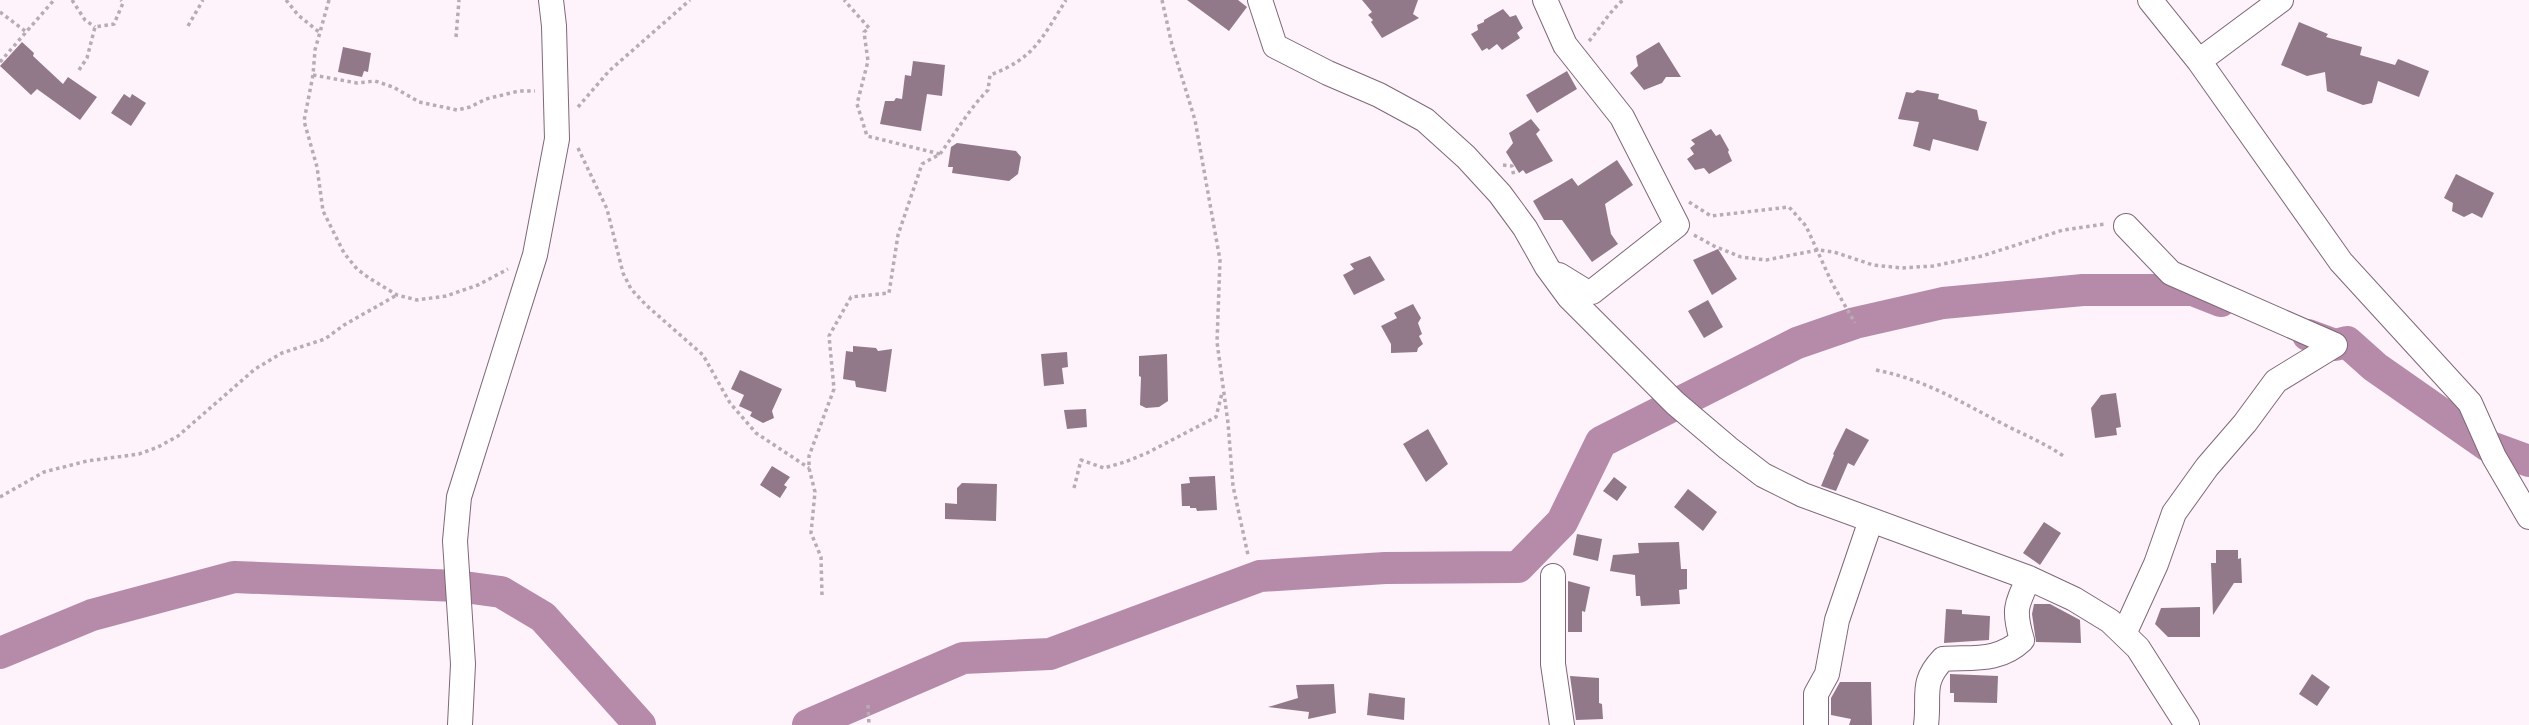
<svg xmlns="http://www.w3.org/2000/svg" width="2529" height="725" viewBox="0 0 2529 725" font-family="'Titillium Web',sans-serif">
<style>
.lines{fill:none;stroke-linecap:round;stroke-linejoin:round}
.river{stroke:#b68aa9;stroke-width:32}
.building{fill:#92798a}
.minor-casing{stroke:#7f6777;stroke-width:26}
.path{stroke:#b7acb3;stroke-width:3.5;stroke-dasharray:3.5 3.5;stroke-linecap:butt}
.minor{stroke:#fff;stroke-width:24}
</style>
<rect width="100%" height="100%" fill="#fef3fa"/>
<g class="lines">
<path class="river" d="M 2308,335 L 2335,345 L 2347,342 L 2375,367 L 2488,446 L 2529,461
M 0,653 L 92,615 L 234,577 L 457,586 L 501,592 L 543,617 L 640,725
M 808,725 L 963,658 L 1050,654 L 1260,576 L 1385,568 L 1518,567 L 1562,522 L 1601,442 L 1797,343 L 1855,323 L 1943,303 L 2083,290 L 2193,290 L 2221,301"/>
</g>
<path class="building" d="M 1187,0 L 1238,0 L 1247,7 L 1229,31 Z
M 1362,0 L 1418,0 L 1413,14 L 1419,18 L 1382,38 L 1371,22 L 1373,20 L 1368,15 L 1372,12 Z
M 1503,9 L 1510,17 L 1516,15 L 1523,28 L 1517,33 L 1520,38 L 1502,50 L 1497,44 L 1489,50 L 1487,48 L 1482,51 L 1471,34 L 1478,30 L 1477,25 L 1484,22 L 1484,20 Z
M 2299,22 L 2328,34 L 2326,37 L 2362,47 L 2360,55 L 2395,65 L 2398,59 L 2429,71 L 2419,97 L 2378,81 L 2372,103 L 2363,105 L 2327,91 L 2325,72 L 2307,76 L 2281,65 Z
M 22,42 L 34,53 L 33,56 L 63,84 L 68,77 L 97,97 L 80,120 L 37,89 L 31,95 L 0,66 Z
M 1659,42 L 1681,77 L 1666,77 L 1662,83 L 1644,90 L 1630,73 L 1638,66 L 1636,56 Z
M 343,47 L 371,53 L 368,72 L 364,71 L 362,77 L 338,72 Z
M 913,61 L 945,65 L 942,96 L 927,94 L 921,131 L 880,124 L 885,101 L 894,101 L 896,98 L 902,99 L 905,75 L 911,76 Z
M 1567,71 L 1577,89 L 1537,113 L 1526,95 Z
M 1917,90 L 1939,94 L 1938,99 L 1977,110 L 1979,120 L 1987,122 L 1978,151 L 1933,139 L 1930,151 L 1913,146 L 1919,122 L 1898,119 L 1906,92 L 1913,93 Z
M 124,94 L 130,98 L 132,94 L 146,103 L 131,126 L 111,113 Z
M 1531,119 L 1540,130 L 1536,134 L 1553,161 L 1526,174 L 1523,170 L 1519,173 L 1506,152 L 1513,143 L 1509,133 Z
M 1711,129 L 1716,136 L 1720,134 L 1729,150 L 1728,152 L 1732,161 L 1709,174 L 1704,168 L 1695,170 L 1687,159 L 1694,154 L 1690,148 L 1695,144 L 1691,140 Z
M 957,143 L 1016,151 L 1021,157 L 1018,174 L 1009,181 L 952,173 L 953,167 L 948,167 L 951,147 Z
M 1617,160 L 1633,185 L 1605,204 L 1611,234 L 1618,244 L 1592,262 L 1562,220 L 1544,220 L 1533,201 L 1572,178 L 1578,186 Z
M 2456,174 L 2494,193 L 2482,218 L 2472,213 L 2464,217 L 2452,211 L 2453,203 L 2444,198 Z
M 1718,249 L 1737,279 L 1712,295 L 1693,260 Z
M 1370,256 L 1385,280 L 1354,295 L 1343,275 L 1354,269 L 1350,264 Z
M 1708,300 L 1723,327 L 1704,338 L 1688,311 Z
M 1413,304 L 1421,318 L 1418,323 L 1422,334 L 1419,336 L 1423,344 L 1418,348 L 1417,352 L 1391,353 L 1391,344 L 1381,326 L 1397,318 L 1394,313 Z
M 853,346 L 876,348 L 878,351 L 892,349 L 886,392 L 856,387 L 855,381 L 843,379 L 846,351 L 853,352 Z
M 1067,352 L 1068,367 L 1062,368 L 1064,384 L 1044,386 L 1041,354 Z
M 1167,354 L 1168,401 L 1159,407 L 1146,408 L 1140,405 L 1141,377 L 1139,376 L 1139,356 Z
M 740,370 L 782,389 L 772,411 L 774,418 L 763,423 L 750,416 L 752,412 L 739,406 L 744,395 L 731,389 Z
M 2116,393 L 2121,427 L 2116,428 L 2117,435 L 2095,438 L 2091,408 L 2101,395 Z
M 1086,409 L 1087,427 L 1067,429 L 1064,410 Z
M 1846,428 L 1869,440 L 1854,466 L 1848,463 L 1836,491 L 1821,486 L 1834,455 L 1833,454 Z
M 1428,429 L 1448,464 L 1426,482 L 1403,444 Z
M 772,466 L 790,477 L 784,485 L 787,487 L 780,498 L 760,485 Z
M 1215,476 L 1217,510 L 1197,511 L 1196,508 L 1190,508 L 1190,506 L 1182,506 L 1181,484 L 1190,483 L 1189,477 Z
M 1614,477 L 1627,487 L 1617,501 L 1603,491 Z
M 962,483 L 997,484 L 996,521 L 945,519 L 945,503 L 957,504 L 957,488 Z
M 1688,489 L 1717,512 L 1703,531 L 1674,507 Z
M 2044,522 L 2061,533 L 2040,565 L 2023,553 Z
M 1577,534 L 1602,539 L 1598,561 L 1573,555 Z
M 1679,542 L 1681,569 L 1687,569 L 1687,589 L 1679,590 L 1680,604 L 1641,606 L 1640,596 L 1636,596 L 1635,575 L 1610,571 L 1613,555 L 1639,553 L 1638,543 Z
M 2216,550 L 2238,550 L 2238,559 L 2241,558 L 2242,583 L 2234,583 L 2213,615 L 2211,563 L 2216,563 Z
M 1568,581 L 1590,587 L 1585,612 L 1582,611 L 1582,632 L 1568,632 Z
M 2034,604 L 2050,604 L 2080,620 L 2081,643 L 2036,642 L 2032,614 Z
M 2200,607 L 2200,637 L 2168,637 L 2155,624 L 2161,608 Z
M 1946,609 L 1962,610 L 1962,614 L 1990,616 L 1989,640 L 1944,643 Z
M 1950,674 L 1998,676 L 1997,703 L 1954,702 L 1954,693 L 1950,693 Z
M 2312,674 L 2330,687 L 2317,706 L 2299,694 Z
M 1570,676 L 1599,678 L 1599,703 L 1602,704 L 1603,719 L 1576,720 Z
M 1840,682 L 1871,682 L 1872,725 L 1849,725 L 1851,719 L 1831,715 L 1831,698 Z
M 1334,684 L 1336,713 L 1308,719 L 1309,712 L 1268,707 L 1298,698 L 1296,685 Z
M 1369,693 L 1405,698 L 1404,720 L 1367,715 Z"/>
<g class="lines">
<defs>
<path id="minor" d="M 1260,0 L 1275,46 L 1328,73 L 1379,95 L 1425,120 L 1466,157 L 1500,194 L 1525,228 L 1547,267 L 1569,297 L 1675,403 L 1728,448 L 1763,475 L 1803,495 L 2029,578 L 2074,599 L 2110,621 L 2138,648 L 2187,725
M 1545,0 L 1565,45 L 1622,117 L 1677,225 L 1592,292 L 1585,291 L 1559,275
M 2150,0 L 2199,61 L 2341,262 L 2470,403 L 2494,457 L 2529,517
M 2199,61 L 2281,0
M 1553,576 L 1553,664 L 1562,725
M 2124,634 L 2156,564 L 2174,513 L 2207,467 L 2245,423 L 2276,381 L 2335,345 L 2171,273 L 2126,226
M 460,725 L 463,664 L 455,541 L 459,497 L 535,255 L 557,139 L 554,26 L 551,0
M 1816,725 L 1816,694 L 1827,674 L 1837,620 L 1871,520
M 1926,725 C 1930,695 1920,683 1943,659 C 1973,657 1999,662 2022,640 C 2013,610 2016,605 2029,578"/>
</defs>
<use href="#minor" class="minor-casing"/>
<path class="path" d="M 72,0 L 85,20 L 95,27
M 286,0 L 298,15 L 319,32
M 329,0 L 315,50 L 313,75 L 304,121 L 317,167 L 323,211 L 344,253 L 357,269 L 369,278 L 397,295 L 417,300 L 446,296 L 478,285 L 508,269
M 1162,0 L 1172,45 L 1195,120 L 1220,260 L 1217,342 L 1228,423 L 1233,486 L 1248,555
M 0,12 L 25,31
M 188,26 L 203,0
M 456,37 L 459,0
M 1589,41 C 1601,27 1609,12 1623,0
M 0,62 L 54,0
M 79,70 L 87,58 L 95,27 L 114,24 L 123,3 L 121,0
M 313,75 L 357,83 L 375,81 L 393,87 L 419,102 L 457,110 L 470,107 L 486,99 L 519,91 L 535,91
M 578,107 L 609,71 L 690,0
M 578,148 L 607,209 L 623,273 L 631,289 L 646,305 L 703,355 L 730,403 L 756,433 L 809,468
M 940,154 C 956,132 970,108 988,90 L 990,75 C 1034,59 1042,38 1066,0
M 1503,165 L 1512,166 L 1514,177
M 1689,202 L 1711,216 L 1789,207 L 1806,226 L 1832,283 L 1855,323
M 1694,235 L 1714,246 L 1741,257 L 1766,260 L 1818,250 L 1834,252 L 1873,265 L 1902,268 L 1933,266 L 1982,256 L 2063,230 L 2106,224
M 1876,370 C 1927,380 1962,403 2007,426 C 2027,436 2046,444 2065,457
M 1074,488 L 1081,460 L 1104,468 L 1125,462 L 1147,453 L 1216,417 L 1222,393
M 0,497 L 44,472 L 87,461 L 139,454 L 158,447 L 178,436 L 255,369 L 282,353 L 325,339 L 344,325 L 397,295
M 822,595 L 821,557 L 811,533 L 815,492 L 809,468 L 809,456 L 834,389 L 829,336 L 851,297 L 889,293 L 898,235 L 922,164 L 940,154 L 867,136 L 857,104 L 868,61 L 864,32 L 869,28 L 844,0
M 868,705 L 869,725"/>
<use href="#minor" class="minor"/>
</g>
</svg>
